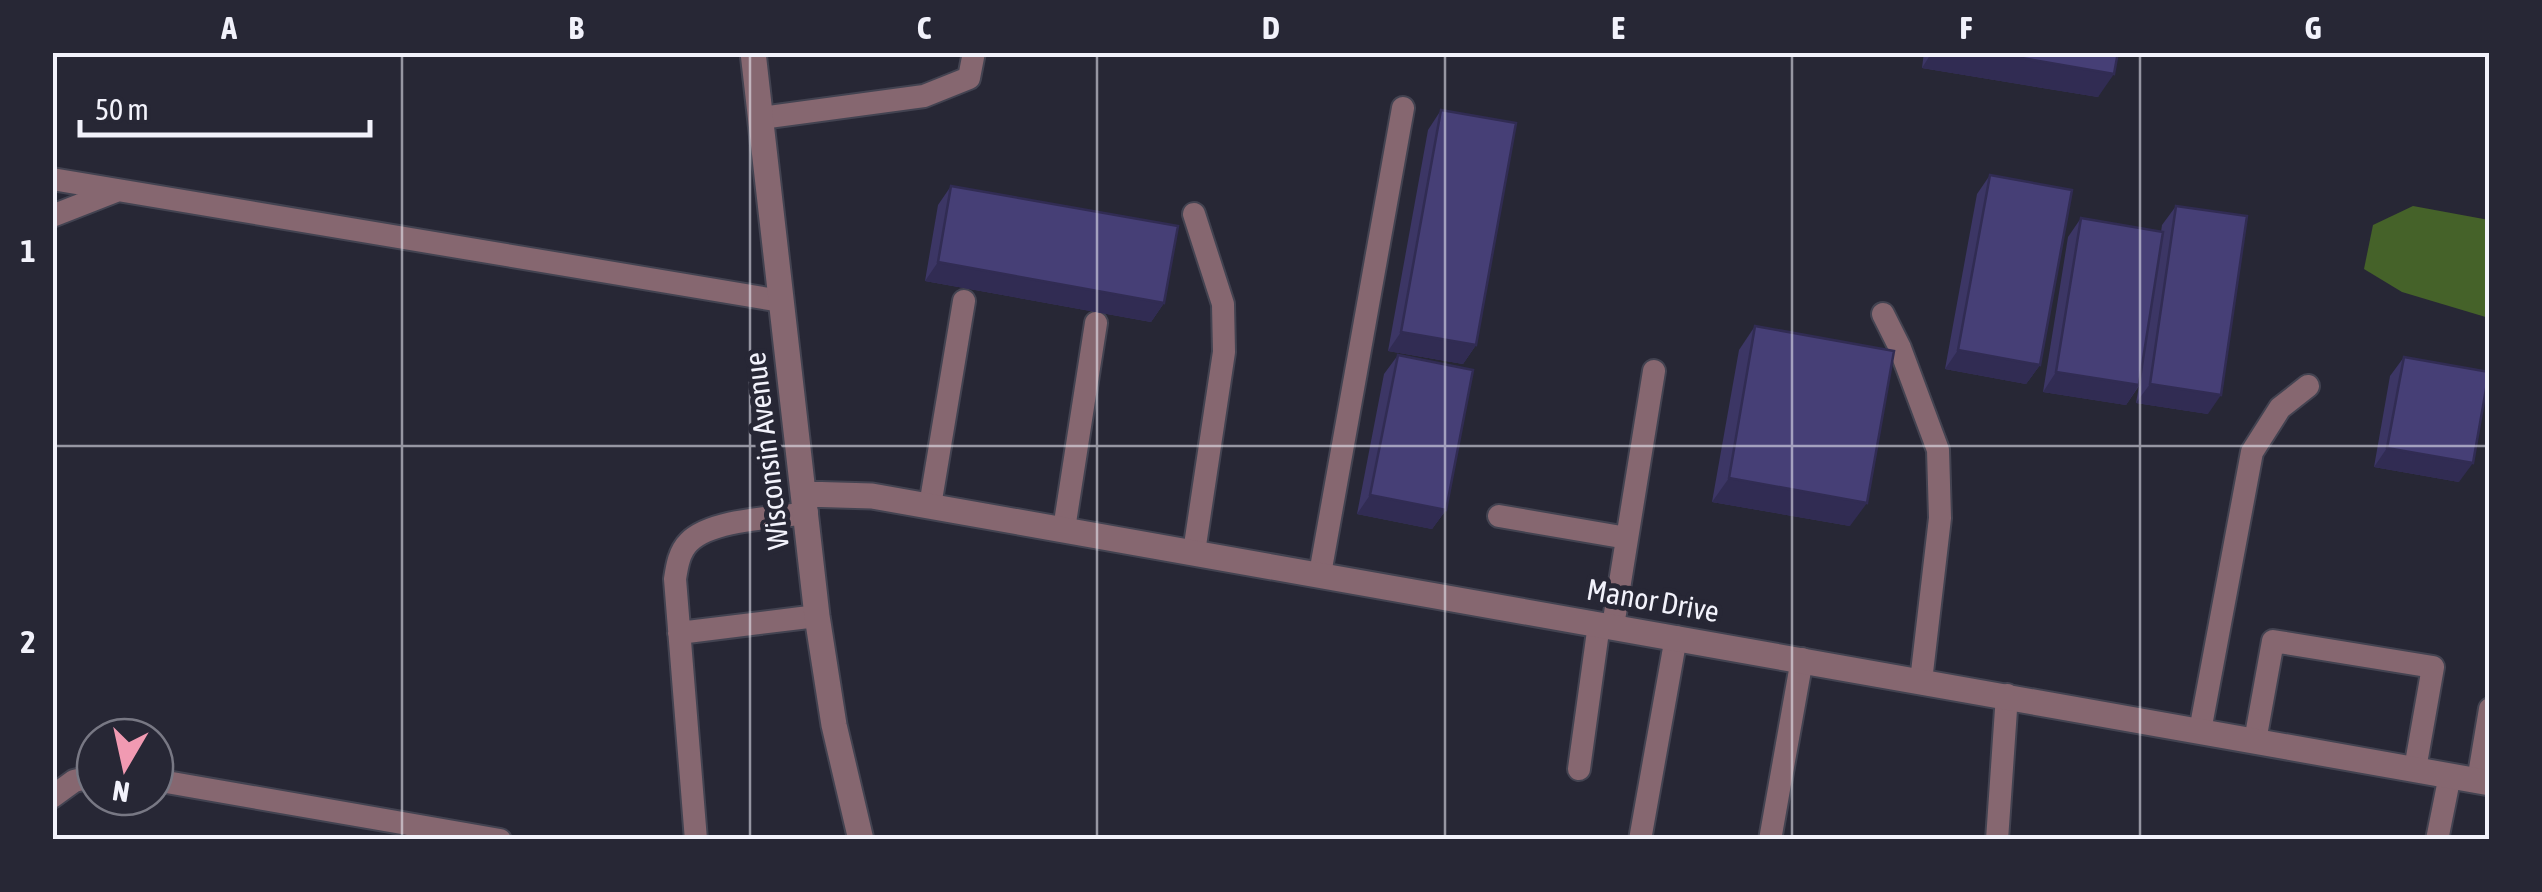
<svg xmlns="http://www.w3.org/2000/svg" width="2542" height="892" viewBox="0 0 2542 892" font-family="'Asap Condensed',sans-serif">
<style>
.forest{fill:#456229}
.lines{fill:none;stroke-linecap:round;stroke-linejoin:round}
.lane-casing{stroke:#434351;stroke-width:26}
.street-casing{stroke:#434351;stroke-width:29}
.lane{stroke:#866770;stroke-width:22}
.street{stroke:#866770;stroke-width:25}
.wall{fill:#3c3665}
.shaded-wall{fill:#312c53}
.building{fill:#463f76;stroke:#312c53;stroke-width:2.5}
.grid{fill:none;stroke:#f2f2fb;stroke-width:2.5;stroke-opacity:0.55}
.labels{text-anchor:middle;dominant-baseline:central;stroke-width:10;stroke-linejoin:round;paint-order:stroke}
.street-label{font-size:30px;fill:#f2f2fb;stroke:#272735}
.neatline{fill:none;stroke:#f2f2fb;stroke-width:4}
.grid-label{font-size:32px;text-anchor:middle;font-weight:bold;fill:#f2f2fb}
</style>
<rect width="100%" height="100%" fill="#272735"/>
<path class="forest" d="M 2413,206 L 2489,220 L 2489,318 L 2402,292 L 2364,269 L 2373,225 Z"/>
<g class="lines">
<defs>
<path id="lane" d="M 761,118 L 924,96 L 969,78 L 974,52
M 52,179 L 781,301
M 52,216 L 116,191
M 1883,314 L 1900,348 L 1938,450 L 1940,518 L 1921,681
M 930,506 L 964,301
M 1499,516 L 1627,538
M 1064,529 L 1096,323
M 1194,552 L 1224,352 L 1223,304 L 1194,214
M 1320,574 L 1403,108
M 1613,626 L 1654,371
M 679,633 L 817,616
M 2200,731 L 2252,452 L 2280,408 L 2308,386
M 2255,741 L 2273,641 L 2433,667 L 2415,769
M 1579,769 L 1599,624
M 155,780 L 500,840
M 2478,781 L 2490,709
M 52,797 L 74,781 L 95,776
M 696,840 L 675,579 C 677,566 679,552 689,542 C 712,519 775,518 807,513
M 1640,840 L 1676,637
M 1770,840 L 1802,659
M 1997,840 L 2007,695
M 2437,840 L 2450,775"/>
<path id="street" d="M 753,52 L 817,616 L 834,725 L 861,840
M 804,494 L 872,496 L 2490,783"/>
</defs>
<use href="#lane" class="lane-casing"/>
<use href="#street" class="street-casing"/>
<use href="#lane" class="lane"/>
<use href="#street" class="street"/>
</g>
<path class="wall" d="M 1924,52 L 2118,52 L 2098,97 L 1922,68 Z
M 1441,110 L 1476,345 L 1463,364 L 1388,351 L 1428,130 Z
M 1990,175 L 2040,365 L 2026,384 L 1945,369 L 1977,194 Z
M 951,186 L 1164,303 L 1151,322 L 925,281 L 938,205 Z
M 2176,206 L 2208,414 L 2136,403 L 2139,386 L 2126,405 L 2043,392 L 2068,237 L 2081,218 L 2161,232 L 2162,225 Z
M 1755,326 L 1850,526 L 1712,502 L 1739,350 Z
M 1398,355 L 1446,510 L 1432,529 L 1357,514 L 1384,374 Z
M 2404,357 L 2459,482 L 2374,467 L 2390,376 Z"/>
<path class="shaded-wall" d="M 1932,52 L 1987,52 L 2114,74 L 2098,97 L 1922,68 Z
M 938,262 L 1164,303 L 1151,322 L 925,281 Z
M 1401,332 L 1476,345 L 1463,364 L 1388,351 Z
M 1958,350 L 2040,365 L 2026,384 L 1945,369 Z
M 2056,372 L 2139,385 L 2126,405 L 2043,392 Z
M 2150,384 L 2221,395 L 2208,414 L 2136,403 Z
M 2387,448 L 2473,463 L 2459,482 L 2374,467 Z
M 1729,478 L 1867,503 L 1850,526 L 1712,502 Z
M 1370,495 L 1446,510 L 1432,529 L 1357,514 Z"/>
<path class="building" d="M 1987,52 L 2118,52 L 2114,74 Z
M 1441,110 L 1516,123 L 1476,345 L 1401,332 Z
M 1990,175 L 2072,190 L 2040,365 L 1958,350 Z
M 951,186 L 1178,226 L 1164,303 L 938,262 Z
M 2176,206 L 2247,216 L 2221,395 L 2150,384 Z
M 2081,218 L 2163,232 L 2139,385 L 2056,372 Z
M 1755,326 L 1894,351 L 1867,503 L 1729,478 Z
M 1398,355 L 1473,370 L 1446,510 L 1370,495 Z
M 2404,357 L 2489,372 L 2473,463 L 2387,448 Z"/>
<path class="grid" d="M 402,52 L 402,840M 750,52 L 750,840M 1097,52 L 1097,840M 1445,52 L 1445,840M 1792,52 L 1792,840M 2140,52 L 2140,840M 52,446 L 2490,446"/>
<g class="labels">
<g class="street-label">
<text transform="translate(766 451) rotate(-97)">Wisconsin Avenue</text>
<text transform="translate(1653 600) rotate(10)">Manor Drive</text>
</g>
</g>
<rect width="2542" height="892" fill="none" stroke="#272735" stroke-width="110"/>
<g transform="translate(125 767) rotate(189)"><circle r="48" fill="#272735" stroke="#787884" stroke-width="2.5"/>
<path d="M0-8L18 38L0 25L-18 38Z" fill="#f19ab2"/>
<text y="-15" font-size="28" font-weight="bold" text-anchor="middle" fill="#f2f2fb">N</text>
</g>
<path d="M80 120v15h290v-15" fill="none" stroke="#f2f2fb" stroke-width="5"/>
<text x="95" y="120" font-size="30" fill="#f2f2fb" stroke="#272735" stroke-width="8" paint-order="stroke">50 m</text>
<rect x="55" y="55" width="2432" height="782" class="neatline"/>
<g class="grid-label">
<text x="229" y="39">A</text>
<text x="576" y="39">B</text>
<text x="924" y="39">C</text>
<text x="1271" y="39">D</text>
<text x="1618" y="39">E</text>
<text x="1966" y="39">F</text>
<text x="2313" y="39">G</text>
<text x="28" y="262">1</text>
<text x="28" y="653">2</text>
</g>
</svg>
